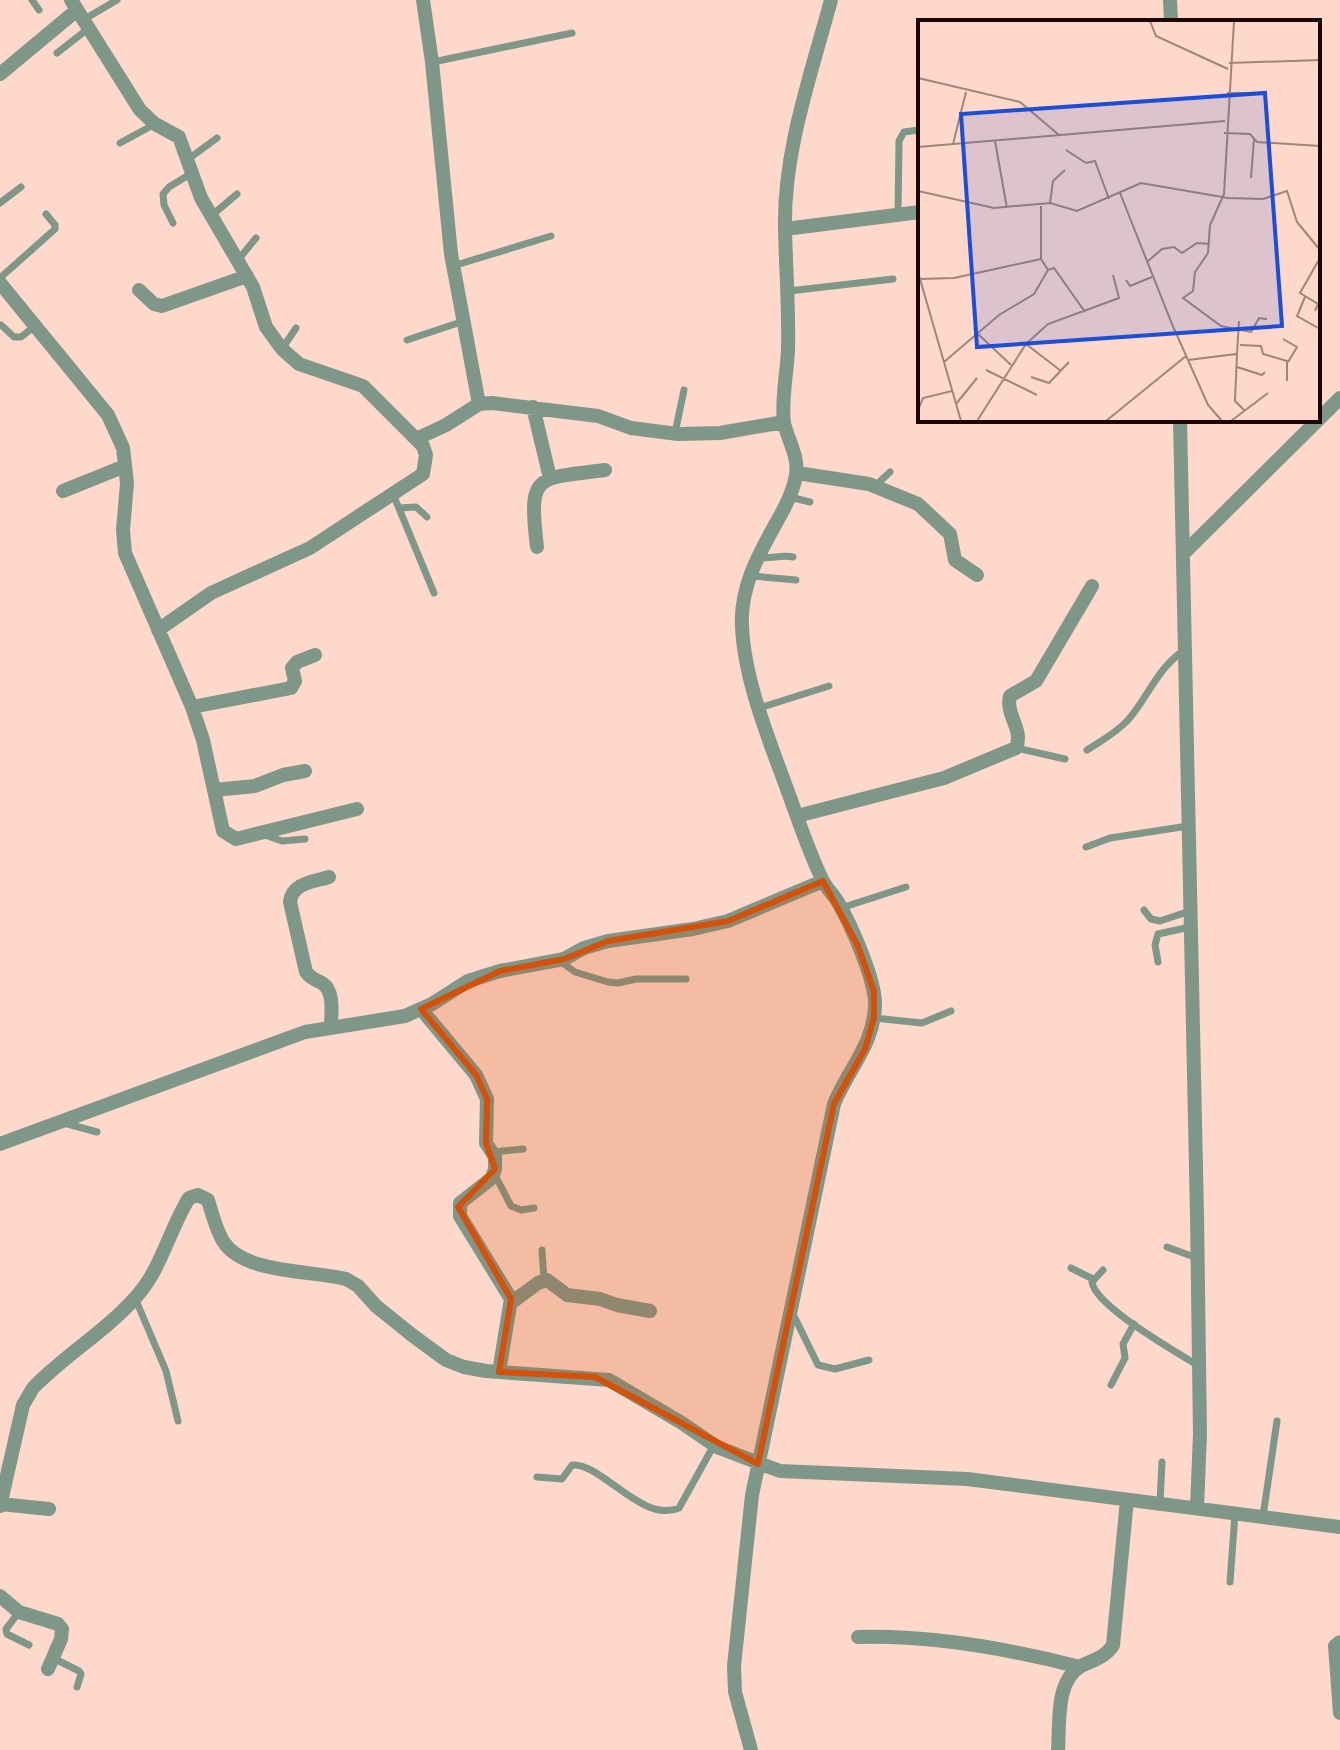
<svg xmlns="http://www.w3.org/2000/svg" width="1340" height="1750" viewBox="0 0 1340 1750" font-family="'Nunito Sans',sans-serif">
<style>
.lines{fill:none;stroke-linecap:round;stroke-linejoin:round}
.lane{stroke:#7f9789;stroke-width:7}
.street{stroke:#7f9789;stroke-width:14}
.marked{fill:#d4510b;fill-opacity:0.2;stroke:#d4510b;stroke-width:6;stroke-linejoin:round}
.inset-road{fill:none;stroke:#a3847b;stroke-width:2}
.view{fill:#1d4ed8;fill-opacity:0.15;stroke:#1d4ed8;stroke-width:4}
.inset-edge{fill:none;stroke:#1b0703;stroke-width:4}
</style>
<rect width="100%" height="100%" fill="#fed8cb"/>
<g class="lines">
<path class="lane" d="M 32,0 L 39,10
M 83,20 L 117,0
M 57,53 L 89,28
M 433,62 L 572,33
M 120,143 L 155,124
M 187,160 L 217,138
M 0,203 L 21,187
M 898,214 L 899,141 L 904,132 L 919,130
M 211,216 L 237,194
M 173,223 L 164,205 L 163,194 L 169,187 L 192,173
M 238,260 L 256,238
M 453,266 L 551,236
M 0,278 L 55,229 L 55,225 L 46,214
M 789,291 L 893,279
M 1,325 L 14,337 L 21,337 L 35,326
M 407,340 L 464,321
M 282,349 L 296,328
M 675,433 L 684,390
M 875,486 L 890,472
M 393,494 L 434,593
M 790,497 L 810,502
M 399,508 L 416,507 L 427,517
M 757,557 C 770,560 781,554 793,557
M 752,576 L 796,580
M 759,708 L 829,686
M 1016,748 L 1065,759
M 1087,750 C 1101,741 1116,733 1128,720 C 1148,697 1157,669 1183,651
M 265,835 L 282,841 L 305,839
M 1086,847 L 1110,838 L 1188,826
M 841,908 L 906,887
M 1144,910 L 1151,919 L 1160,921 L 1190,911
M 560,961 L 575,972 L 608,982 L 618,983 L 636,979 L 686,979
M 1158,962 L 1155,945 L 1158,934 L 1190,927
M 874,1018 L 922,1023 L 951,1011
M 64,1123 L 97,1132
M 493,1152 L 523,1149
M 495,1175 L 511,1206 L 521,1210 L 534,1208
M 1167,1247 L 1197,1258
M 542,1250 L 544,1280
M 1071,1268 L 1093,1279
M 1103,1270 L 1092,1282 C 1095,1306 1175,1351 1197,1365
M 135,1298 L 166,1371 L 178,1421
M 793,1314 L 818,1365 L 835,1369 L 869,1360
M 1111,1385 L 1125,1358 L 1123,1344 L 1134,1324
M 537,1477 L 562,1479 L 572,1465 C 601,1462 642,1524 679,1508 L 714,1445
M 1160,1503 L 1162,1462
M 1263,1516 L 1277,1421
M 1230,1582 L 1235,1514
M 19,1612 L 6,1629 L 7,1634 L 29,1645
M 53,1658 L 79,1671 L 81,1674 L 77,1687"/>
<path class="street" d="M 71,0 L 140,110 L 155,124 L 179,137 L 201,198 L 253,287 L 266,327 L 282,349 L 299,364 L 363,386 L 423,446 L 426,455 L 423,474 L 310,548 L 211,593 L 158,630
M 423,0 L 432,62 L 451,254 L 479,404
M 1170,0 L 1171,22
M 0,74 L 77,10
M 785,229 L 920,212
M 0,283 L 108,415 L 123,448 L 127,483 L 123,530 L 125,553 L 192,707 L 203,740 L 223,831 L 236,839 L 357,809
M 139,290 L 154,304 L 162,306 L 247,276
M 533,407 L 550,478
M 1180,420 L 1197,1215 L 1200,1434 L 1197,1507
M 1318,420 L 1340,398
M 416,439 L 446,425 L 479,404 L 492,403 L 598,416 L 631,428 L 678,434 L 720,433 L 784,422
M 797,473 L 869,484 L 918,504 L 950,534 L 955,560 L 977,575
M 63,491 L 125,466
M 537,547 C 528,472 536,479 605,470
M 1183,554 L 1318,420
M 192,707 L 291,688 L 295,681 L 292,668 L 297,662 L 315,655
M 214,790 L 255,786 L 283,775 L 305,771
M 797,816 L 944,778 L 1016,748 C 1024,729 1005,715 1010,696 L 1036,681 L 1092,586
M 329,877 C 313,882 292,883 290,902 L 306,972 C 311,979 315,979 322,983 C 335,991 331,1014 331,1027
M 421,1009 L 476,1075 L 487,1099 L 486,1143 L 495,1157 L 495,1169 L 492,1178 L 460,1203 L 460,1216 L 511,1299 L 499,1372
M 0,1144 L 305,1032 L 405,1016 L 432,1004 L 468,981 L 500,971 L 564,959 L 584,948 L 608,941 L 693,929 L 728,921 L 823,881
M 511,1303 L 538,1283 L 547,1280 L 567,1295 L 600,1299 L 617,1305 L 650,1311
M 0,1504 L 49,1509
M 0,1506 L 23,1405 L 33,1388 C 65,1355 106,1331 136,1297 C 162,1268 169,1230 189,1198 L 198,1195 L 208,1200 C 212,1214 216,1229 223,1241 C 243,1274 311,1270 346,1279 L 358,1286 L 376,1306 L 412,1335 L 446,1360 L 464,1367 L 486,1371 L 609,1380 L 682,1423 L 717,1447 L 780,1471 L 967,1479 L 1340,1527
M 0,1596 L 19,1612 L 58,1624 L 62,1629 L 61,1639 L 48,1669
M 858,1637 C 931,1635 1010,1649 1080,1667
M 1340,1642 L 1335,1646 L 1340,1713
M 751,1750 L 735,1692 L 734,1666 L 752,1495 L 834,1104 C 848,1069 874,1045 875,1005 C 876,981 851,925 839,904 C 834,895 826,888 822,879 C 808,850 798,819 787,789 C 769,740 744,679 742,626 C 740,589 757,557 775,525 C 784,509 793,493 796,475 C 799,457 788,440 784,423 C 781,402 787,372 788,350 C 789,310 786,270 785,230 C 783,152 811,75 831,0
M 1058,1750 C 1060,1723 1055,1681 1081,1666 C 1093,1660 1106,1657 1113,1645 L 1127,1500"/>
</g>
<path class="marked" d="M 823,881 L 858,946 L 874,991 L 874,1018 L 865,1049 L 834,1104 L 758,1464 L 595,1377 L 499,1372 L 511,1299 L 458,1207 L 495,1169 L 486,1143 L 487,1099 L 476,1075 L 421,1009 L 500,971 L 564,959 L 608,941 L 728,921 Z"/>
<g transform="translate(918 20)">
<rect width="402" height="402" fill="#fed8cb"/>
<path class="inset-road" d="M 232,1 L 238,16 L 310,49M 316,1 L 306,174 L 292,205 L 290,233 L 277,252 L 275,271 L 265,278 L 303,306 L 333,312 L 341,298 L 349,299M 311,43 L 402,40M 0,58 L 102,82 L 141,115M 309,73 L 342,73M 306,113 L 332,114 L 339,122 L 402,126M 77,121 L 89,188M 35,124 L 48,72M 0,127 L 307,101M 148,130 L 168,143 L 177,141 L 191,179M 333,158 L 336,119M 0,171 L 76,188 L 132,183 L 159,191 L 223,163 L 310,178 L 345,179 L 369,171 L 379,202 L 402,230M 202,173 L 254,304 L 290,385 L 304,401M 132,183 L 135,161 L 147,150M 123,186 L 123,239 L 130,250 L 136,248 L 167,292M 229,242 L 244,229 L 256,227 L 264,233 L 279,223 L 292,224M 0,252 L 43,401M 2,259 L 36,258 L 123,239M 208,260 L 212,266 L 234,257M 387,277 L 379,296 L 402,309M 397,291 L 400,284 L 382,273 L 402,238M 60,314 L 93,345M 365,319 L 379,327 L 370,342M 108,324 L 143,351M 322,325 L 343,326 L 345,334 L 369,341 L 369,361M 319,334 L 321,301M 270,340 L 319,334 L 317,381 L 326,390M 26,342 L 81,295 L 116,274 L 130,250M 319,347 L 344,355 L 347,352M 68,350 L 119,375M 113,357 L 131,363 L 151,342M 38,384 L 59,358M 0,390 L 5,378 L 34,371M 59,401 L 108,324 L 130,304 L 201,278 L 195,255M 188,401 L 268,336M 313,401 L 350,373"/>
<path class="view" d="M 347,73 L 364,306 L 59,327 L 43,94 Z"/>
<rect width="402" height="402" class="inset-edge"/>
</g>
</svg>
